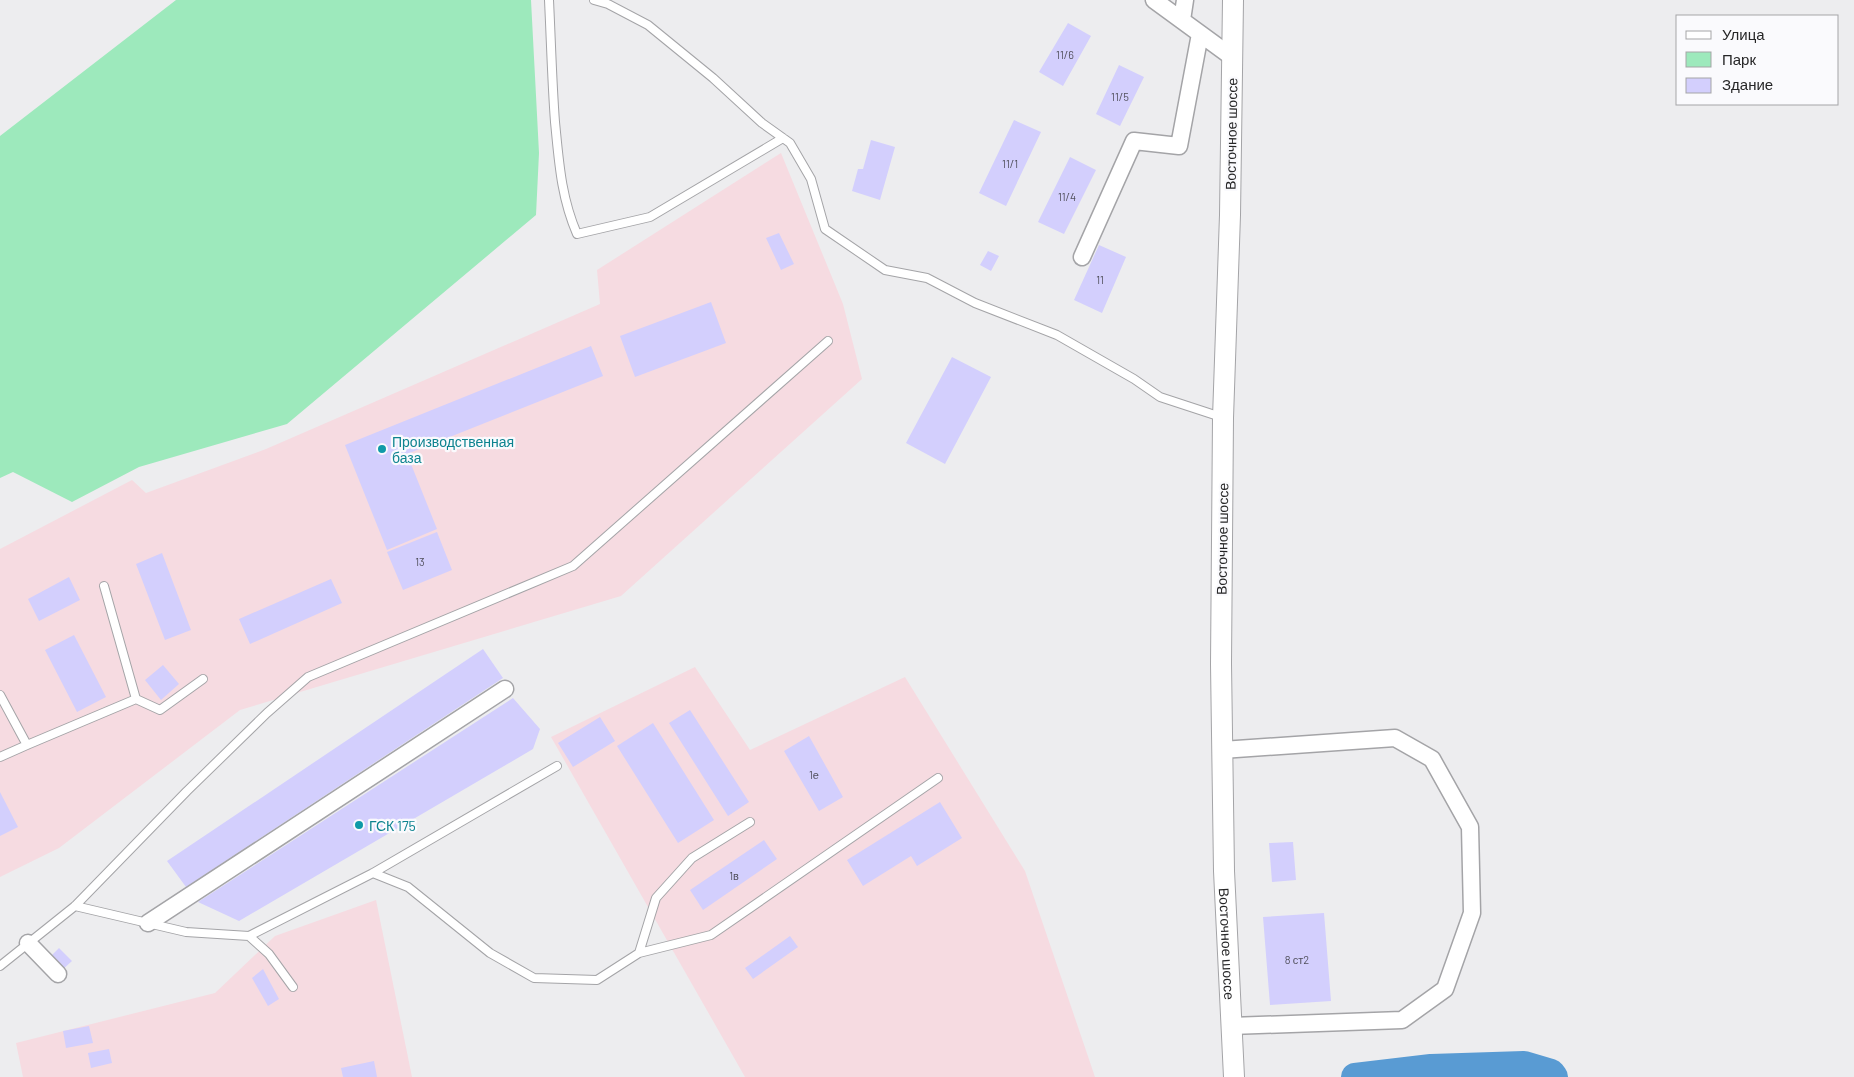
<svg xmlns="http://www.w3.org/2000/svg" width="1854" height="1077" viewBox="0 0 1854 1077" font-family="Barlow,sans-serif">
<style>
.industrial{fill:#f6dbe1}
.green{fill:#9de9bc}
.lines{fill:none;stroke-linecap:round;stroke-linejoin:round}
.river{stroke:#599bd3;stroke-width:28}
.building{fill:#d3cffd}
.service-casing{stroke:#a4a4a7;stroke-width:10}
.minor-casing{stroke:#a4a4a7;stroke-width:19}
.tertiary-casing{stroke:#a4a4a7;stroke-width:22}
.service{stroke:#fff;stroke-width:8}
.minor{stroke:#fff;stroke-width:16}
.tertiary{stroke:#fff;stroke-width:20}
.culture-dot{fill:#0f9aa8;stroke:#fafafd;stroke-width:2}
.labels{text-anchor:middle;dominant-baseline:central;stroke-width:4.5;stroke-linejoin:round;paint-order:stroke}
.number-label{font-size:11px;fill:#51505c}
.street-label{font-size:14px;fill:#262627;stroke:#fafafd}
.culture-label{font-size:14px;fill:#0d838f;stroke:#fafafd;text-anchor:start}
</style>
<rect width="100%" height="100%" fill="#ededef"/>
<path class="industrial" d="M 781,153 L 843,304 L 862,379 L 621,596 L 240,710 L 59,848 L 0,877 L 0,549 L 132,480 L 146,493 L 266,449 L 600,304 L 597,270 Z
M 695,667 L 750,750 L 905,677 L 1025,871 L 1095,1077 L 745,1077 L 551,737 Z
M 376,900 L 412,1077 L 23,1077 L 16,1043 L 215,993 L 275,936 Z"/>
<path class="green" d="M 176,0 L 531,0 L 539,153 L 536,215 L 287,424 L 139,467 L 72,502 L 13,472 L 0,478 L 0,136 Z"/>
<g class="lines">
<path class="river" d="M 1355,1077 L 1431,1068 L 1524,1065 L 1551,1073 L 1554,1077"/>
</g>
<path class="building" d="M 1068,23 L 1091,36 L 1063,86 L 1039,72 Z
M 1119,65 L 1144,77 L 1120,126 L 1096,114 Z
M 1014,120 L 1041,132 L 1006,206 L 979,193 Z
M 871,140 L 895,147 L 880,200 L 852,191 L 858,169 L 863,169 Z
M 1070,157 L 1096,170 L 1064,234 L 1038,222 Z
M 779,233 L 794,264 L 781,270 L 766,238 Z
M 1099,245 L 1126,257 L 1102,313 L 1074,300 Z
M 988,251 L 999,256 L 991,271 L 980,265 Z
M 711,302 L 726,343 L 635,377 L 620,336 Z
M 591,346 L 603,376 L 407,454 L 437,529 L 387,550 L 345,445 Z
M 952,357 L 991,377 L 945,464 L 906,443 Z
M 437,532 L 452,570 L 403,590 L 387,552 Z
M 162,553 L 191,630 L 165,640 L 136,564 Z
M 69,577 L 80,600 L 39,621 L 28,599 Z
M 331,579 L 342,603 L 250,644 L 239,619 Z
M 74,635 L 106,697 L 77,712 L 45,650 Z
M 483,649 L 503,678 L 186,887 L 167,861 Z
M 163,665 L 179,684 L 161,700 L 145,680 Z
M 513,698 L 540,729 L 533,749 L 239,921 L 198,902 Z
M 690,710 L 749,802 L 728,816 L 669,723 Z
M 600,717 L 615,741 L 573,767 L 558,743 Z
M 653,723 L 714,820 L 678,843 L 617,746 Z
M 809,736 L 843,797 L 819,811 L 784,751 Z
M 0,792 L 18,827 L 0,836 Z
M 940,802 L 962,838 L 917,866 L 911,856 L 863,886 L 847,860 Z
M 764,840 L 777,859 L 703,910 L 690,890 Z
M 1293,842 L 1296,880 L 1272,882 L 1269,843 Z
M 1324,913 L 1331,1001 L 1270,1005 L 1263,917 Z
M 790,936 L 798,947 L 753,979 L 745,968 Z
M 59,948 L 72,961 L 61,971 L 49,958 Z
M 263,969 L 279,999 L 268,1006 L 252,978 Z
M 89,1026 L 93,1043 L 66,1048 L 63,1031 Z
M 109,1049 L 112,1063 L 91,1068 L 88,1053 Z
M 374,1061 L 377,1077 L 343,1077 L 341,1068 Z"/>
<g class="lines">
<defs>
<path id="service" d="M 549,0 C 551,41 552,82 555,122 C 559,162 561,197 577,234 L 650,217 L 783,138
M 594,0 L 608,4 L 648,25 L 713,78 L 762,123 L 790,143 L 811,179 L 825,229 L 885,270 L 927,278 L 975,303 L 1057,335 L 1134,379 L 1160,397 L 1221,417
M 0,695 L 27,745 L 0,757
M 136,699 L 160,710 L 203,679
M 27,745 L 136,699 L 104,586
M 373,873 L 408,887 L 490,953 L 534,978 L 597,980 L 639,953 L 656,898 L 692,858 L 750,822
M 75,906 L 186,932 L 249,936 L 373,873 L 557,766
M 249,936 L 269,954 L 293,987
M 639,953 L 711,935 L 938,778
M 0,966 L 75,906 L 187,791 L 267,713 L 308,677 L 573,566 L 828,341"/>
<path id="minor" d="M 1154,0 L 1232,57
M 1182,20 L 1185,0
M 1082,257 L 1134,141 L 1179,146 L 1200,34
M 1222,750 L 1395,738 L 1432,759 L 1470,827 L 1472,913 L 1445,989 L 1402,1020 L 1231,1026
M 148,923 L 505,689
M 28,943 L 58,974"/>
<g id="tertiary">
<path id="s1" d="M 1233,0 L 1230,215 L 1223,418 L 1221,664 L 1224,871 L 1234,1077"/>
</g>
</defs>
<use href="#service" class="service-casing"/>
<use href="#minor" class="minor-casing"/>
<use href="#tertiary" class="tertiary-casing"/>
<use href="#service" class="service"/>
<use href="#minor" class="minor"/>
<use href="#tertiary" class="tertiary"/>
</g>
<g class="culture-dot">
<circle cx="382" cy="449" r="5"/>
<circle cx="359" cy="825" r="5"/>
</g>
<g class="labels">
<g class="number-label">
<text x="1065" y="54">11/6</text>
<text x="1120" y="96">11/5</text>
<text x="1010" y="163">11/1</text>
<text x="1067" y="196">11/4</text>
<text x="1100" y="279">11</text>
<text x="420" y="561">13</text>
<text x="814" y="774">1е</text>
<text x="734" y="875">1в</text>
<text x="1297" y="959">8 ст2</text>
</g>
<g class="street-label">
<text transform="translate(1231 134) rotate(-89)">Восточное шоссе</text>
<text transform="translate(1222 539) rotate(-89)">Восточное шоссе</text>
<text stroke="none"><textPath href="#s1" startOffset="944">Восточное шоссе</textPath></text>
</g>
<g class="culture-label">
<text x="392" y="441">Производственная<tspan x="392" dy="16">база</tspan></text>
<text x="369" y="825">ГСК 175</text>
</g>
</g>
<rect x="1676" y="15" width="162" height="90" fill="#fafafd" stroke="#a5a5a7"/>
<rect x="1686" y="31" width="25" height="8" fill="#ffffff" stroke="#a5a5a7"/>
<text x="1722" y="40" font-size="15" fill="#262627">Улица</text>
<rect x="1686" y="52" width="25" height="15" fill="#9de9bc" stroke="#a5a5a7"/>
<text x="1722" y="65" font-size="15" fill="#262627">Парк</text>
<rect x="1686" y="78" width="25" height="15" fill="#d3cffd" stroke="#a5a5a7"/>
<text x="1722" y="90" font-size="15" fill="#262627">Здание</text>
</svg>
